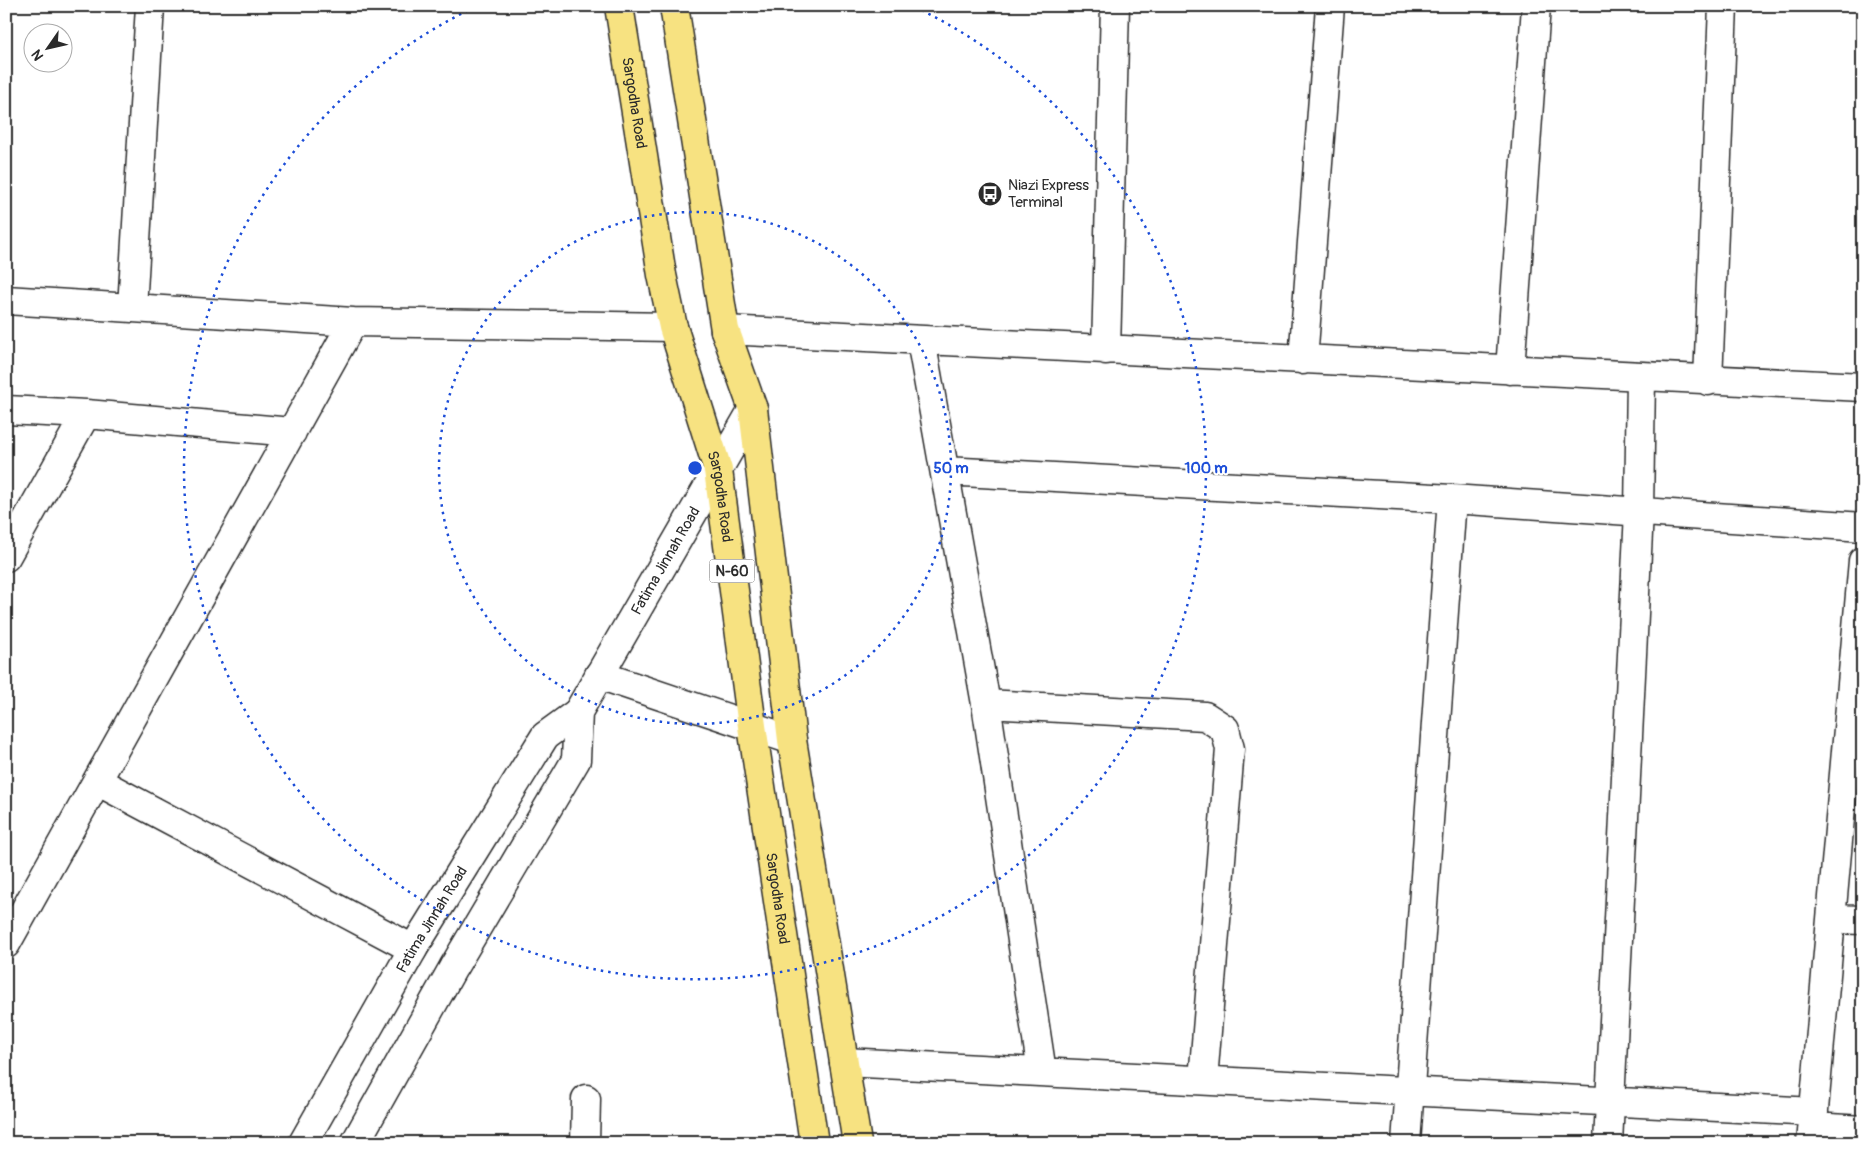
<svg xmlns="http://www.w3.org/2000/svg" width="1869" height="1149" viewBox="0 0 1869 1149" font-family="Pangolin,sans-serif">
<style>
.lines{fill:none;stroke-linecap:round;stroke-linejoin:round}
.street-casing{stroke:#2b2b2b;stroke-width:31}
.secondary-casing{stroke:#2b2b2b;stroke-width:31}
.highway-casing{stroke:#2b2b2b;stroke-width:31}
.street{stroke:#fff;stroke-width:28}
.secondary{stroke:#fff;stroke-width:28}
.highway{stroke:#f7e281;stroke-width:28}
.ring{fill:none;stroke:#1d4ed8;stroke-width:2.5;stroke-dasharray:2.5 5}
.labels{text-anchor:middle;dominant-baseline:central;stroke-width:4;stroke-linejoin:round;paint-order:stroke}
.shield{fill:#fff;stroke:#6b6b6b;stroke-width:1}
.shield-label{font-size:14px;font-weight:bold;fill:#2b2b2b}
.street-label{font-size:15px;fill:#2b2b2b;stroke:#fff}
.poi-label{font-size:15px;fill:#2b2b2b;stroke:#fff;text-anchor:start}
.centre{fill:#1d4ed8;stroke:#fff;stroke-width:2.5}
.ring-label{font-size:15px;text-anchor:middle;font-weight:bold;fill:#1d4ed8;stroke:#fff;stroke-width:4;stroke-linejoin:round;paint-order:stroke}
</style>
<rect width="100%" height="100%" fill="#fff"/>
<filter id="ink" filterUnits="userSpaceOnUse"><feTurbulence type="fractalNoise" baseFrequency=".02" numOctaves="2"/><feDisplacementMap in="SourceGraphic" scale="10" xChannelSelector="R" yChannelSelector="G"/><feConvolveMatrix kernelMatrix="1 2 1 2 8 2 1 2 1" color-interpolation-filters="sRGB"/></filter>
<g filter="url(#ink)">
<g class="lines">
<defs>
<path id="street" d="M 6,300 L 353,322
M 132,308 L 150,6
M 725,330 L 1863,387
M 921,340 L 986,704 L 1042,1072
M 1106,350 L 1115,6
M 1303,360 L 1330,6
M 1510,370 L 1536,6
M 1708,381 L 1723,6
M 6,410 L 86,414
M 945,471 L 1452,499 L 1863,527
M 6,557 L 86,414 L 292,432
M 986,704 L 1205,716 L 1225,729 L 1230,749 L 1203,1080
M 97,781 L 413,949
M 1831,919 L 1863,920
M 6,944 L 353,322 L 673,327
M 844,1062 L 1814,1112
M 1813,1127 L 1863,1130
M 585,1143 L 586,1099
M 1406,1143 L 1452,499
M 1608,1143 L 1639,512 L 1641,377
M 1811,1143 L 1863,561"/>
<g id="secondary">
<path d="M 599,675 L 792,740"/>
<path id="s1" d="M 303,1143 L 413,949 L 545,736 L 578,712"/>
<path id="s2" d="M 355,1143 L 453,968 L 576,760 L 578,712 L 753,409"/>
</g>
<g id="highway">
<path id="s3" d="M 619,6 L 662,275 L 673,327 L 718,470 L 752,726 L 814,1143"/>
<path d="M 674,6 L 725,330 L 753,409 L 792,740 L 857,1143"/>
</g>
</defs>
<use href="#street" class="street-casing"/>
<use href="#secondary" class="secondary-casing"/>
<use href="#highway" class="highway-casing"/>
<use href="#street" class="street"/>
<use href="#secondary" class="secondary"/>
<use href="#highway" class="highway"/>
</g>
</g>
<g class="ring">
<circle cx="695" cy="468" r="256"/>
<path d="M915 7A511 511 0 1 1 475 7"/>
</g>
<defs>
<symbol id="bus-disc" viewBox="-11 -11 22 22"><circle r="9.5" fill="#2b2b2b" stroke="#fff"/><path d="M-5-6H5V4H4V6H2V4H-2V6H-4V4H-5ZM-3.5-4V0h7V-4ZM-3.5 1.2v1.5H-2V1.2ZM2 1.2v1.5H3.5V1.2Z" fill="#fff"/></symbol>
</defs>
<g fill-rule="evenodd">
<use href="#bus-disc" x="976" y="180" width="28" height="28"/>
</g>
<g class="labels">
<rect class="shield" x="709.5" y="559.5" width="45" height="23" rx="4"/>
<g class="shield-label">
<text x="732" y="571">N-60</text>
</g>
<g class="street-label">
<text stroke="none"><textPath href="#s3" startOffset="98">Sargodha Road</textPath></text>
<text stroke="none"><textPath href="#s3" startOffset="502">Sargodha Road</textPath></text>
<text stroke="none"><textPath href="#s2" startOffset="665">Fatima Jinnah Road</textPath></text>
<text stroke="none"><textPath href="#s3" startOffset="908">Sargodha Road</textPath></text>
<text stroke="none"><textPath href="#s1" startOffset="258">Fatima Jinnah Road</textPath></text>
</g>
<g class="poi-label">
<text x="1008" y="185">Niazi Express<tspan x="1008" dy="17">Terminal</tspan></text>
</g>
</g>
<circle cx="695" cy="468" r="8" class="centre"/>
<g class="ring-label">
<text x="951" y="473">50 m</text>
<text x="1206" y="473">100 m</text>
</g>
<rect width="1869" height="1149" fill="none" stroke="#fff" stroke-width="25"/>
<rect x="12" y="12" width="1844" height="1124" fill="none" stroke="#2b2b2b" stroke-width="2" filter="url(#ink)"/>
<g transform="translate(48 48) rotate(236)"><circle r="24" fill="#ffffff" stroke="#aaaaaa"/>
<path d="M0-4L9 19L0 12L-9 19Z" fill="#2b2b2b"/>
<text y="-8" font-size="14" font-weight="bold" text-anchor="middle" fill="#2b2b2b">N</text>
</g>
</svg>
